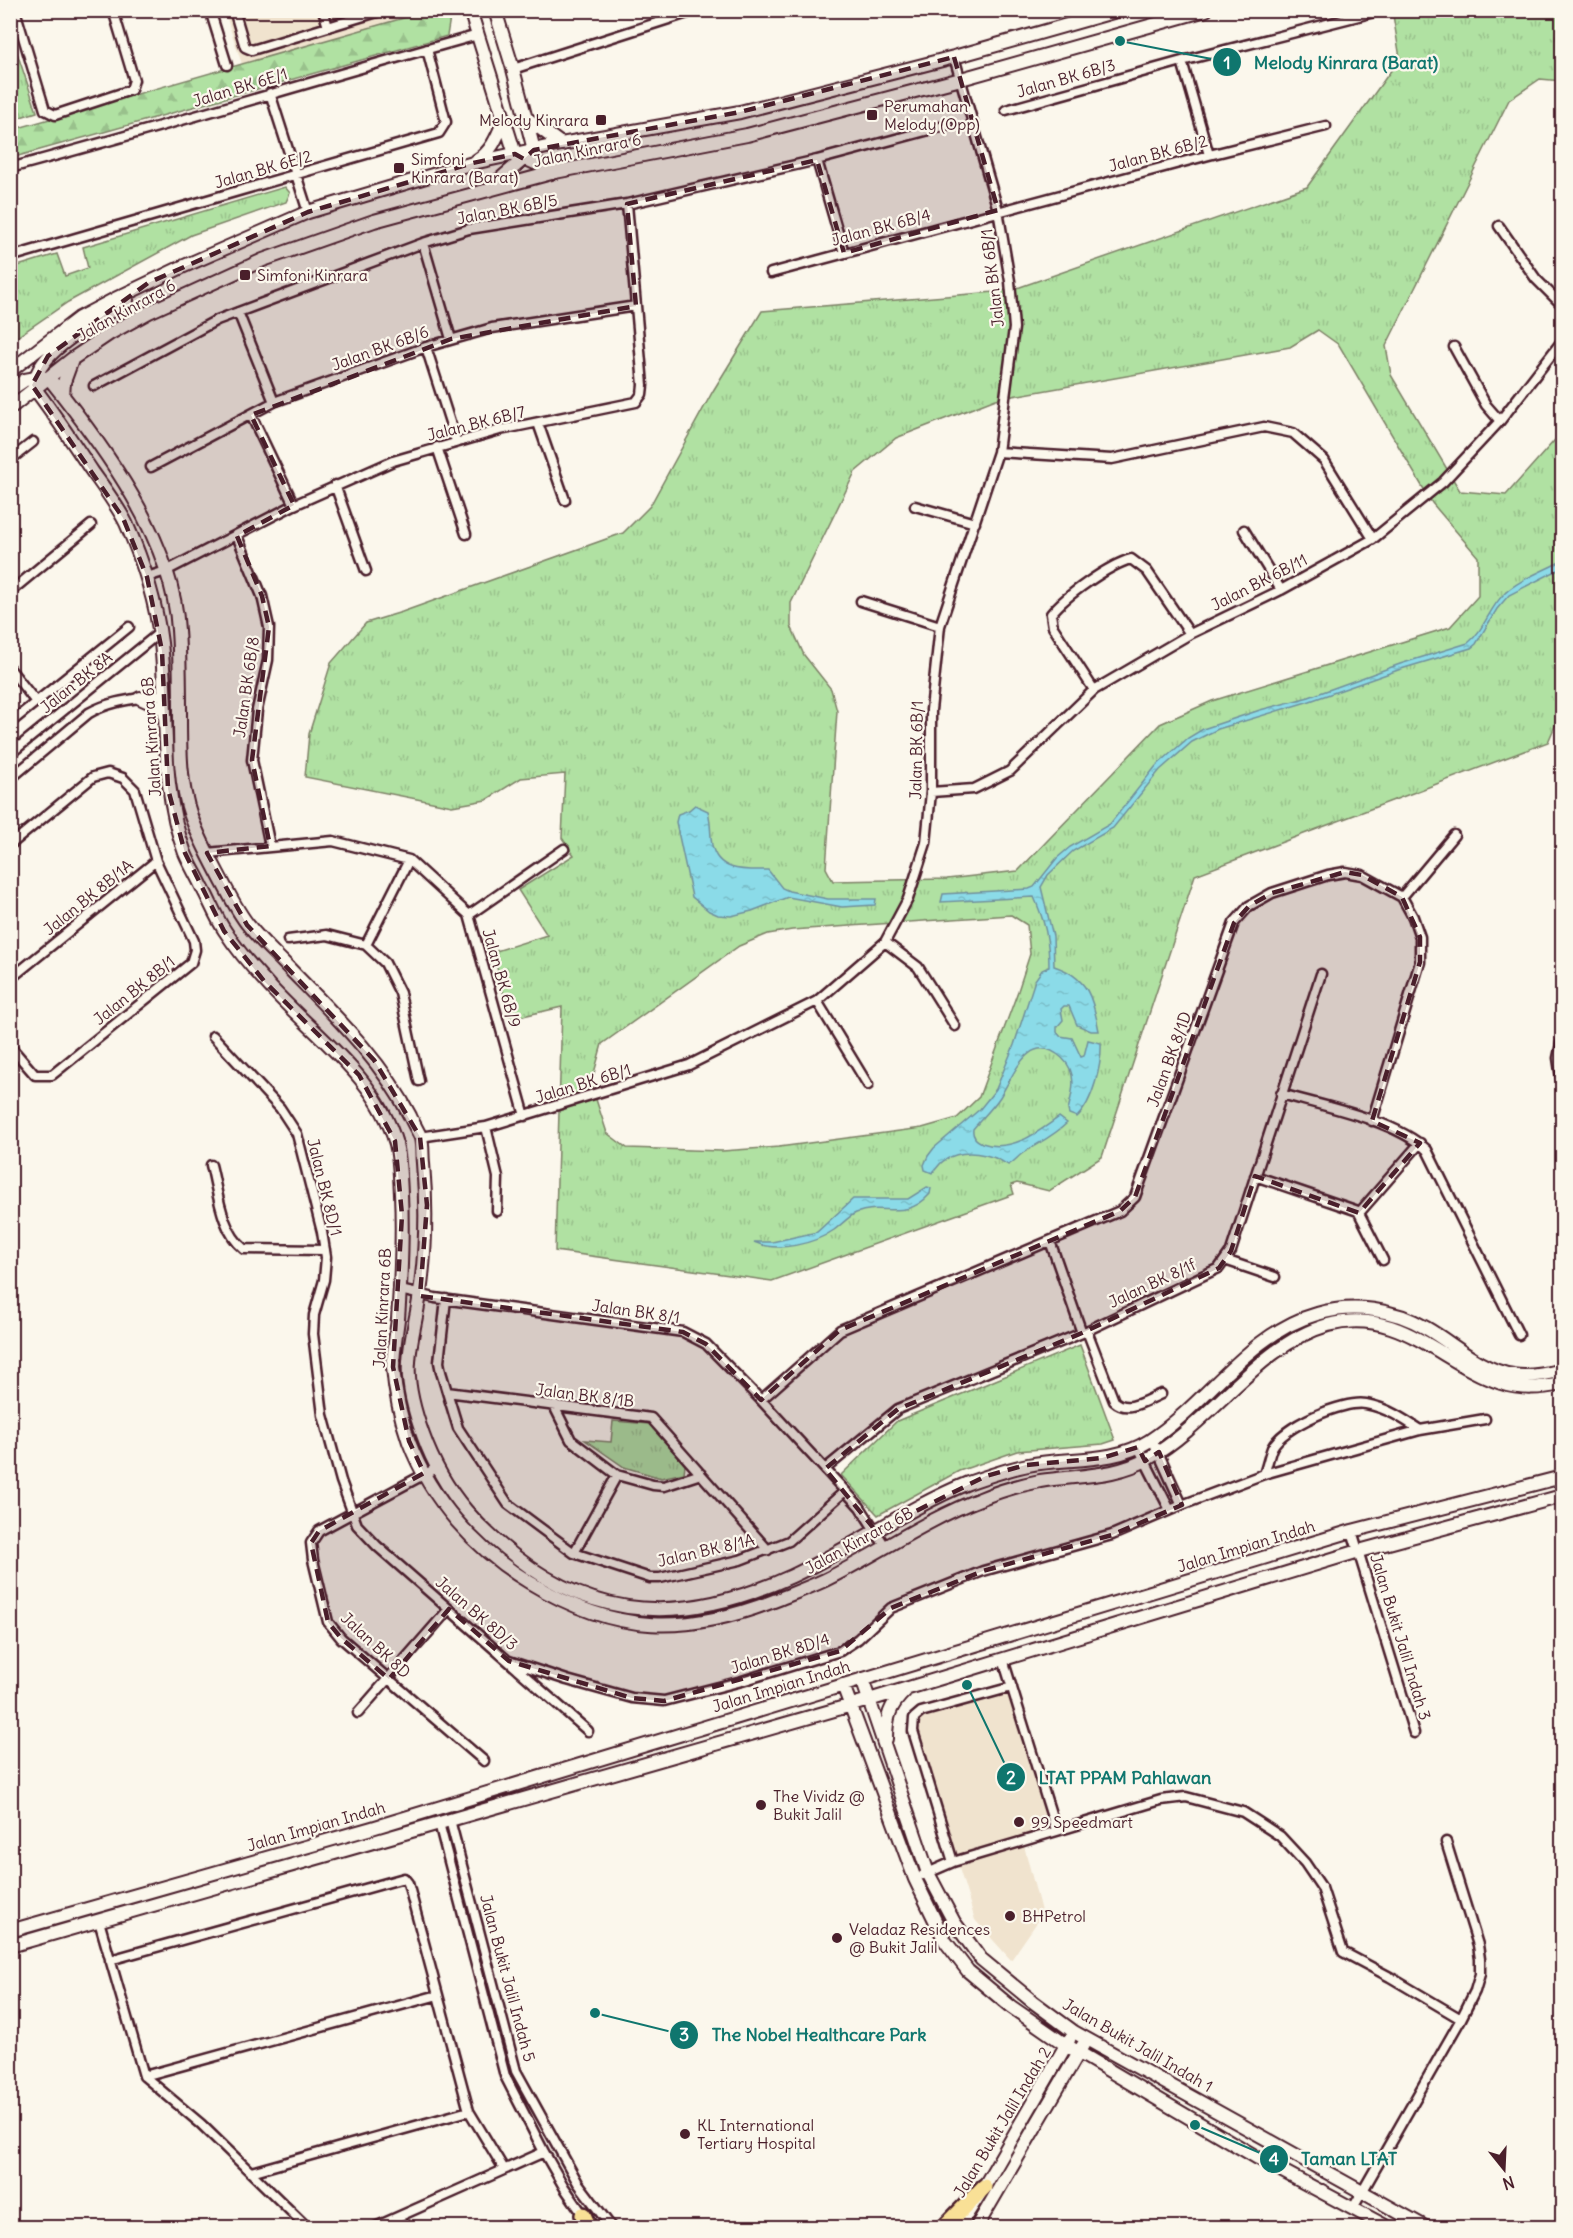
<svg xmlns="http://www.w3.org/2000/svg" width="1573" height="2238" viewBox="0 0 1573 2238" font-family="Delius,sans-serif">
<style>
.built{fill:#f0e3ce}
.grass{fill:url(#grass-tufts);stroke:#7d8066;stroke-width:1.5;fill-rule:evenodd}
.forest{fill:url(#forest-firs);stroke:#7d8066;stroke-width:1.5}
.water{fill:url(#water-ripples);stroke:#71909c;stroke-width:1.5}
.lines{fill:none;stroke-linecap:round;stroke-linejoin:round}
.street-casing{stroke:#4a1f2b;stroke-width:13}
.secondary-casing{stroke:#4a1f2b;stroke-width:16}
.highway-casing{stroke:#4a1f2b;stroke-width:20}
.street{stroke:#fbf7ec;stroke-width:8}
.secondary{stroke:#fbf7ec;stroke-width:12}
.highway{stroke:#f9e096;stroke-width:15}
.marked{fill:#4a1f2b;fill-opacity:0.2;stroke:#4a1f2b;stroke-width:4.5;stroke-dasharray:12 8;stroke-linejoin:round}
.poi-dot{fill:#4a1f2b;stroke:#fbf7ec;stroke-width:2}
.labels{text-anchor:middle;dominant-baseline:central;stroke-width:4.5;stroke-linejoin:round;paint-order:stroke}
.street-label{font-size:16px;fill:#4a1f2b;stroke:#fbf7ec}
.poi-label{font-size:16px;fill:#4a1f2b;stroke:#fbf7ec;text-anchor:start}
.leader{fill:none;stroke:#0f766e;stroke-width:2}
.callout-dot{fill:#0f766e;stroke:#fbf7ec;stroke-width:2}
.mark-label{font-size:18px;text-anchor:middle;font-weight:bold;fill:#fff}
.callout-label{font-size:18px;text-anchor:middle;font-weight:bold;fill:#0f766e;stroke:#fbf7ec;stroke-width:4.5;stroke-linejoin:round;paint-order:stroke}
</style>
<defs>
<pattern id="grass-tufts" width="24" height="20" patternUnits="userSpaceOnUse" patternTransform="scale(1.5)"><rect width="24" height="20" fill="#b0e1a2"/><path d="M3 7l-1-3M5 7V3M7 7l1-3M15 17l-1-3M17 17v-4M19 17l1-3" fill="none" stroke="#99c18c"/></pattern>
<pattern id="forest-firs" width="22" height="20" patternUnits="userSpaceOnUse" patternTransform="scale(1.5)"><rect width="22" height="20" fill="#b0e1a2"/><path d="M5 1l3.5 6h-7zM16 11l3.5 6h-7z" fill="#99c18c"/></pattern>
<pattern id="water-ripples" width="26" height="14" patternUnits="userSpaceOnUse" patternTransform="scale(1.5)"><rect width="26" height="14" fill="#8bdbe8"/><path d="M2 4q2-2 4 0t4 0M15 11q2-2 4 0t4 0" fill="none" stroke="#79bcc7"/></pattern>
</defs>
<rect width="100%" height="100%" fill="#fbf7ec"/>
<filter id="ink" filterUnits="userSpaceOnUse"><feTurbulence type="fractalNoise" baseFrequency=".0167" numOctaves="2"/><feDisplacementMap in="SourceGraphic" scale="12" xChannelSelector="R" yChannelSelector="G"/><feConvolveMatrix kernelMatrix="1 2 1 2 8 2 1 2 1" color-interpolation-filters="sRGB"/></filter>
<g filter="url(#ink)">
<path class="built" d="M 224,10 L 428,11 L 242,64 Z
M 1009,1691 L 1052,1828 L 1022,1838 L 1042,1915 L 1011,1960 L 975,1920 L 917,1732 L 918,1721 L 924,1716 Z"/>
<path class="grass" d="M 1395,11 L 1562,11 L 1562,81 L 1540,79 L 1509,100 L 1386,346 L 1391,375 L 1460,491 L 1506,495 L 1562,432 L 1562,710 L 1548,742 L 1195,875 L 1102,1157 L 1049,1191 L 1017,1183 L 1011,1185 L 1014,1194 L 772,1281 L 555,1251 L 562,1007 L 510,1019 L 493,952 L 547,935 L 518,890 L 574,855 L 562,838 L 565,774 L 521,778 L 486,800 L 452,806 L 305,777 L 309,734 L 331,663 L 366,623 L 402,612 L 623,533 L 650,506 L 713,391 L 762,311 L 995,292 L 1020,287 L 1307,187 L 1400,58 L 1393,15 ZM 1318,330 L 1339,345 L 1432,503 L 1478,557 L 1478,596 L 1450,627 L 1212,701 L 1160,724 L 1018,871 L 947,879 L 833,881 L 826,868 L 837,711 L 831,689 L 804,655 L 791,626 L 791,603 L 855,472 L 896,438 L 996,399 L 1290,347 ZM 1011,915 L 1027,925 L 1030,954 L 1018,991 L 979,1097 L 957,1118 L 922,1128 L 779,1147 L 722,1151 L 627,1148 L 607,1133 L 591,1084 L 602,1044 L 739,946 L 768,934 L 792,930 Z
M 10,32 L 37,112 L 11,120 L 10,120 Z
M 285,187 L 290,193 L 286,202 L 191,235 L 68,302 L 11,341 L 11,268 L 57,254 L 65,276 L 88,268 L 83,247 Z
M 1080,1345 L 1115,1440 L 1103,1444 L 1017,1451 L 959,1471 L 878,1515 L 841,1475 L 897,1421 Z
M 613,1421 L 650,1424 L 685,1465 L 684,1473 L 661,1478 L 624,1467 L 585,1440 L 611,1442 Z"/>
<path class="forest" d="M 428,11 L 451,11 L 447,36 L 11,158 L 11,130 Z"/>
<path class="water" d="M 1562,561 L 1562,568 L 1509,595 L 1497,609 L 1476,644 L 1471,648 L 1401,669 L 1310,701 L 1218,729 L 1192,742 L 1160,770 L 1113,828 L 1073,851 L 1048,875 L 1041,887 L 1053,936 L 1054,966 C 1088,977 1093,998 1099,1031 L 1091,1031 L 1077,1025 L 1069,1006 L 1064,1006 L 1061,1009 L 1063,1020 L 1057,1027 L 1057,1032 L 1060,1036 L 1072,1038 L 1081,1057 L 1084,1056 L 1088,1040 L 1101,1043 C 1102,1064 1093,1102 1077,1117 L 1069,1114 L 1068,1110 C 1073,1091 1078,1073 1062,1058 C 1029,1029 1014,1075 1000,1097 C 992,1109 982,1118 973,1129 C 972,1136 975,1140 982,1143 C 1011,1153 1037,1133 1059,1117 L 1067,1123 C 1054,1136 1038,1143 1023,1153 C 1017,1157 1015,1162 1008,1165 C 991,1153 963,1148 945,1160 C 939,1163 937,1169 932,1173 L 925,1170 L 924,1165 L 928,1156 L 934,1148 L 980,1109 L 996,1089 L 1014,1045 L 1035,980 L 1042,970 L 1049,967 C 1049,939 1045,922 1034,897 L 941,902 L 943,894 L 1029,889 L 1034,887 L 1057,858 L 1070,847 L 1110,824 L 1156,766 L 1188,738 L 1203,729 L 1260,710 L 1309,697 L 1400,664 L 1468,643 C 1484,631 1489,608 1504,594 C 1518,580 1545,570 1562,561 Z
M 695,805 L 708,811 C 711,822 710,834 712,845 C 718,873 746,870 768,870 L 782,888 L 789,891 L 828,899 L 876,899 L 875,905 L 842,907 L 788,897 L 752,911 L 731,916 L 718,915 L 709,911 L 692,897 L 676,822 L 678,814 L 689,810 Z
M 927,1187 L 931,1188 L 930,1194 C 905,1222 883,1202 856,1213 C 848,1217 841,1225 834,1230 C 814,1244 777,1253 754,1242 L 772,1242 L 817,1232 L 853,1199 L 908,1199 Z"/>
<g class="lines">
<defs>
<path id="street" d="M 15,10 L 45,110 L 55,115 L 131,90 L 134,80 L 113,10
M 210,10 L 227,65
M 234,10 L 245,47 L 252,50 L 384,10
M 323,10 L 328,27
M 1182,61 L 1209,155
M 513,69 L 697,10
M 270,93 L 308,212
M 1006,110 L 1182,61 L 1378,11
M 817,160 L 844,253
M 10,168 C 167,126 322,78 478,35
M 1499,226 L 1536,279 L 1562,305
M 423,243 L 451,339
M 10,257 L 439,133 L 446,122 L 427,49
M 771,273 L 1209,155 L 1326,126
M 238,312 L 274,402
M 426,347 L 456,441
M 1454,347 L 1486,405 L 1500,421
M 94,386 L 217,320 L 423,243 L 469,229 L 627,204 L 817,160 L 948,125
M 251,415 L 294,505
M 538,423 L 565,500
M 437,447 L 466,534
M 998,452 L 1112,459 L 1264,427 L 1293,433 L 1324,460 L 1373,539
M 10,460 L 33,442
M 151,467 L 274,402 L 426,347 L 492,328 L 636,306
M 335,485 L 366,571
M 915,506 L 975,523
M 1244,530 L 1281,590
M 237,536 L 262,596 L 269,627 L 268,660 L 257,710 L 252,760 L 270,846
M 147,577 L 166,571 L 294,505 L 393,461 L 500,430 L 636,402 L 642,394 L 643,385 L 627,204
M 10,592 L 91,525
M 861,601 L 940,626
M 10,669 L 36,702
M 1094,690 L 1053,627 L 1051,614 C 1065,596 1109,565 1131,559 L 1147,571 L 1190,634
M 10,723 L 129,627
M 10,754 L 159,633
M 10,779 L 89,713 C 112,700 137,699 163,694
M 931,792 L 974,789 L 1010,771 L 1094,690 L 1190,634 L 1281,590 L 1373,539 L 1443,482 L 1500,421 L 1562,341
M 10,845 L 93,777 L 108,773 L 123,778 L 135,790 L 156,861 L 194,941 L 195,950 L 191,963 L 52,1075 L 35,1075 L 10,1046
M 207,853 L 333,841 L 409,860 L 469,915 L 525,1116
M 1402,897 L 1454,835
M 469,915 L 564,849
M 288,940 L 327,935 L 366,945 L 385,963 L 400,993 L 419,1081
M 885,942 L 918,967 L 955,1026
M 366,945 L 409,860
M 10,979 L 156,861
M 817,1001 L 868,1085
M 213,1036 L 280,1108 L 297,1134 L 322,1232 L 326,1257 L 324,1280 L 314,1315 L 313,1334 L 323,1415 L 341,1481 L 357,1525 L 377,1546 L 588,1731
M 1562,1039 L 1558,1058 L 1562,1084
M 1281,1094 C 1324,1106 1395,1120 1427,1150 L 1519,1335
M 486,1127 L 498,1177 L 497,1211
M 420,1137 L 486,1127 L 689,1065 L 817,1001 L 885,942 L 908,899 L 926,843 L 931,792 L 931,710 L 940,626 L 998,452 L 1014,328 L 1010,281 L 998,210 L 954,57
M 211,1165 C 218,1192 221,1231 244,1249 L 325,1250
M 1255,1176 L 1358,1211 L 1383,1260
M 1359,1213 L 1420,1143
M 1050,1241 L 1082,1333
M 1225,1260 L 1275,1277
M 400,1290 L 435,1298 L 683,1332 L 706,1344 L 761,1400 L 860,1507 L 885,1546
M 446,1299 L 439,1362 L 441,1372 L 458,1428 L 508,1504 L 574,1553 L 650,1578 L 660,1578 L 740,1560 L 789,1541 L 845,1491
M 1087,1331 L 1114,1401 C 1128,1414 1146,1400 1161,1394
M 447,1392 L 651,1418 L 768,1550
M 761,1400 L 840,1330 L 1120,1211 L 1135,1197 L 1234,923 L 1249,906 L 1272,893 L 1328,875 L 1345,872 L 1362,875 L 1402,897 L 1413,917 L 1420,937 L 1420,962 L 1372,1121
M 554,1406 L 571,1440 L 617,1475 L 653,1485 L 664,1486 L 701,1474
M 1152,1439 L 1182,1505
M 1138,1447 L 1170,1510
M 438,1467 L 319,1531 L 311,1543 L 313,1560 L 328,1622 L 341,1638 L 484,1761
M 825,1469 L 898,1409 L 1082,1333 L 1219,1268 L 1231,1251 L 1321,974
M 1264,1474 C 1267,1466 1269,1456 1272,1448 C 1283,1426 1343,1400 1366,1404 C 1387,1408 1402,1418 1420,1430
M 1352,1531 L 1414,1733
M 574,1553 L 617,1475
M 1003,1659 L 1056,1830
M 509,1661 L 567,1680 L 632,1698 L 664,1701 L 742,1681 L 840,1651 L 858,1639 L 891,1608 L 983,1571 L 1112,1535 L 1182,1505 L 1264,1474 L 1420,1430 L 1485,1419
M 358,1713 L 449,1609
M 450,1820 L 516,2071 L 578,2183 L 612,2228
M 439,1823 L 505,2076 L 544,2152 L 564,2187 L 584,2216
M 953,1862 L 913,1731 L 914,1718 L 921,1712 L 1012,1687
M 923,1875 L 953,1862 L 1161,1800 L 1186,1797 L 1243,1812 L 1280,1836 L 1305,1863 L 1322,1888 L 1343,1952 L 1390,1977 L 1461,2019
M 99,1921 L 144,2076 L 201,2124 L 308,2228
M 110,1960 L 404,1878 L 408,1883 L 469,2111 L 504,2169
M 144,2076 L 438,1995
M 251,2172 L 469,2111
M 1353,2208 L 1461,2019 L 1475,1991 L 1480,1974 L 1480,1959 L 1478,1945 L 1446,1842
M 373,2228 L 544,2152"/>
<path id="secondary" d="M 470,10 L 515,154 L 555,172
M 525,117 L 561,144
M 476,161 C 492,152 498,135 505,118
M 492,186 L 534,150 L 513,69 L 495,10
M 10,371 L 79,318 L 115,299 L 182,267 L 308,212 L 473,163 L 561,144 L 740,112 L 954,57 L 1120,10
M 49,378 C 104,447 173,539 178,630 C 180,659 180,688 180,717 C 180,750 180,785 191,816 C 199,839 212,862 223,883 C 231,898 239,914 249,926 C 259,939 272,951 283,962 C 329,1010 380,1057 410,1116 C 411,1119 420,1135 421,1138 C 423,1146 422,1155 423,1163 C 427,1209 426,1254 419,1300 C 416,1320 410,1341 409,1362 C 407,1385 415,1413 423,1435 C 444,1494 481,1533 531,1568 C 616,1626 702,1617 792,1576 C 852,1548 907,1508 968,1483 C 988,1476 1008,1469 1028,1465 C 1069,1457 1113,1464 1149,1441 C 1208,1403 1248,1333 1317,1314 C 1353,1303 1394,1309 1426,1328 C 1454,1344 1480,1370 1513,1375 C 1529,1378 1547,1374 1562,1370
M 35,389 C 55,415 73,443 92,471 C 104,488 117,505 126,523 C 143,561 156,602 161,643 C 169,714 159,785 185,853 C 190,865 197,876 202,887 C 210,901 216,918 225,931 C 236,948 250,965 264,980 C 309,1032 376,1074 396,1144 C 400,1160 400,1177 401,1194 C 403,1235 401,1277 398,1319 C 396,1335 393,1352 393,1368 C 395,1392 401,1419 409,1442 C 431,1500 476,1550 529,1582 C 616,1635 686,1636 779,1599 C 794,1593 810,1587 825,1580 C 878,1554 925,1520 980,1499 C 999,1491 1020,1485 1040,1481 C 1077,1475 1116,1478 1149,1458 C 1211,1423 1259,1344 1328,1325 C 1399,1306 1441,1363 1501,1383 C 1522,1390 1541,1388 1562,1384
M 35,389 C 30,353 102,319 127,300
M 10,390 L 25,380 L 42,377
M 63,396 L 64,382 L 72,360
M 10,408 L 72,359 L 109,334 L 149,312 L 263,260 L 374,221 L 555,172 L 747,135 L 961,79 L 1206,10
M 140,698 L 164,709
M 862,1679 L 928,1873 L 954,1922 L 981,1959 L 1032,2001 L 1074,2032 L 1427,2228
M 843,1685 L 915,1879 L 945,1941 L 968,1971 L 1010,2006 L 1066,2045 L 1258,2158 L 1389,2228
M 886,1739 C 886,1717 890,1705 905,1691
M 10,1931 L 372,1828 L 1352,1531 L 1562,1477
M 10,1946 L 869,1700 L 1359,1551 L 1562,1496
M 958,2228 L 984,2187 L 1069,2040
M 976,2228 L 1083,2045"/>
<path id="highway" d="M 583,2215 L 589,2228
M 944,2228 L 984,2187"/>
</defs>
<use href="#street" class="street-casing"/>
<use href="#secondary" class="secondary-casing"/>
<use href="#highway" class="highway-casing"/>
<use href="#street" class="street"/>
<use href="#secondary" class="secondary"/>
<use href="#highway" class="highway"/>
</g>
</g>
<path class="marked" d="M 954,57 L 998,210 L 844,253 L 817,160 L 627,204 L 636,306 L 451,339 L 251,415 L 294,505 L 237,536 L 262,596 L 269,627 L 252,760 L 270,846 L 207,853 L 247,925 L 374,1060 L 420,1137 L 427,1205 L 420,1296 L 683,1332 L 706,1344 L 761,1400 L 840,1330 L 1120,1211 L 1135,1197 L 1234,923 L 1249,906 L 1272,893 L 1345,872 L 1362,875 L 1402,897 L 1420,937 L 1420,962 L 1372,1121 L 1420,1143 L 1359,1213 L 1255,1176 L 1231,1251 L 1219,1268 L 1082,1333 L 898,1409 L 825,1469 L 876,1531 L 986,1476 L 1026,1465 L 1102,1458 L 1138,1447 L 1145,1461 L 1159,1452 L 1182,1505 L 1112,1535 L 983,1571 L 891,1608 L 840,1651 L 664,1701 L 632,1698 L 509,1661 L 449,1609 L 389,1679 L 341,1638 L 328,1622 L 311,1543 L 319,1531 L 424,1473 L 409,1441 L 393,1367 L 402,1215 L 395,1141 L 359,1075 L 264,981 L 224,931 L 185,853 L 168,789 L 162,651 L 147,577 L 123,518 L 32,385 L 48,356 L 148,283 L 308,212 L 473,163 L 515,154 L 524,159 L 534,150 L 740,112 Z"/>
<g class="poi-dot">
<rect x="866" y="109" width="12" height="12" rx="3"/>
<rect x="595" y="114" width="12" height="12" rx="3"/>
<rect x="393" y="162" width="12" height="12" rx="3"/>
<rect x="239" y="269" width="12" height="12" rx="3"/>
<circle cx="761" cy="1805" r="6"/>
<circle cx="1019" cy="1822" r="6"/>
<circle cx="1010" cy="1916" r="6"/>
<circle cx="837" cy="1938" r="6"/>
<circle cx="685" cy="2134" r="6"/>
</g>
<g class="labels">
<g class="street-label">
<text transform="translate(1066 78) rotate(-16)">Jalan BK 6B/3</text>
<text transform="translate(240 87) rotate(-17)">Jalan BK 6E/1</text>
<text transform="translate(587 150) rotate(-12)">Jalan Kinrara 6</text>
<text transform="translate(1158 153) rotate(-15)">Jalan BK 6B/2</text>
<text transform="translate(263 169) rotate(-16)">Jalan BK 6E/2</text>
<text transform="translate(507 209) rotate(-11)">Jalan BK 6B/5</text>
<text transform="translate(881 227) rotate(-15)">Jalan BK 6B/4</text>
<text transform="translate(992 278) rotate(-97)">Jalan BK 6B/1</text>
<text transform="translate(126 310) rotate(-29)">Jalan Kinrara 6</text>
<text transform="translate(380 348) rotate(-20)">Jalan BK 6B/6</text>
<text transform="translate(476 423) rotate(-14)">Jalan BK 6B/7</text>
<text transform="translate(1259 582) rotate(-27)">Jalan BK 6B/11</text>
<text transform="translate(76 682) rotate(-39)">Jalan BK 8A</text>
<text transform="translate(246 687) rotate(-82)">Jalan BK 6B/8</text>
<text transform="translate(151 737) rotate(-94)">Jalan Kinrara 6B</text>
<text transform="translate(916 750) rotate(-89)">Jalan BK 6B/1</text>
<text transform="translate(88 897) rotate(-39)">Jalan BK 8B/1A</text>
<text transform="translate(502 978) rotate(74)">Jalan BK 6B/9</text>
<text transform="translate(134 990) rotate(-39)">Jalan BK 8B/1</text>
<text transform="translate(1169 1059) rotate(-70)">Jalan BK 8/1D</text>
<text transform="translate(583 1083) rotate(-17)">Jalan BK 6B/1</text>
<text transform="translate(325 1187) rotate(76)">Jalan BK 8D/1</text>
<text transform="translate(1152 1283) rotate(-25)">Jalan BK 8/1f</text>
<text transform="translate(382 1308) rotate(-87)">Jalan Kinrara 6B</text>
<text transform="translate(636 1311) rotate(8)">Jalan BK 8/1</text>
<text transform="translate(585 1395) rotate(7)">Jalan BK 8/1B</text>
<text transform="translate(859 1540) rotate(-29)">Jalan Kinrara 6B</text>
<text transform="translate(1246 1546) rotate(-17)">Jalan Impian Indah</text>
<text transform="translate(706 1550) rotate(-13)">Jalan BK 8/1A</text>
<text transform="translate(477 1613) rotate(41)">Jalan BK 8D/3</text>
<text transform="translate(1401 1637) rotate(73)">Jalan Bukit Jalil Indah 3</text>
<text transform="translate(376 1645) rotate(43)">Jalan BK 8D</text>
<text transform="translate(780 1653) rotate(-17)">Jalan BK 8D/4</text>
<text transform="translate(781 1686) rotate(-17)">Jalan Impian Indah</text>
<text transform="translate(316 1826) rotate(-16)">Jalan Impian Indah</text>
<text transform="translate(508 1978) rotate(75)">Jalan Bukit Jalil Indah 5</text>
<text transform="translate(1138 2045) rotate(30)">Jalan Bukit Jalil Indah 1</text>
<text transform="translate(1002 2122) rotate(-59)">Jalan Bukit Jalil Indah 2</text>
</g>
<g class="poi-label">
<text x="884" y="106">Perumahan<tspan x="884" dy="18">Melody (Opp)</tspan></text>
<text x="589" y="120" text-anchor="end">Melody Kinrara</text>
<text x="411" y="159">Simfoni<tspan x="411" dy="18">Kinrara (Barat)</tspan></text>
<text x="257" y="275">Simfoni Kinrara</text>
<text x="773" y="1796">The Vividz @<tspan x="773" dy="18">Bukit Jalil</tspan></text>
<text x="1031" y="1822">99 Speedmart</text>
<text x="1022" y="1916">BHPetrol</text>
<text x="849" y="1929">Veladaz Residences<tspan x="849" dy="18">@ Bukit Jalil</tspan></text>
<text x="697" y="2125">KL International<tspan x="697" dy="18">Tertiary Hospital</tspan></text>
</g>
</g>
<path class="leader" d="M1120 41L1227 62M967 1685L1011 1777M595 2013L684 2035M1195 2125L1274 2159"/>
<g class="callout-dot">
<circle cx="1120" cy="41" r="6"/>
<circle cx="967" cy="1685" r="6"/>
<circle cx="595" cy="2013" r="6"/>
<circle cx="1195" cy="2125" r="6"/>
<circle cx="1227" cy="62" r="15"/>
<circle cx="1011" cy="1777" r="15"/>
<circle cx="684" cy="2035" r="15"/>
<circle cx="1274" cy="2159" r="15"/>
</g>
<g class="mark-label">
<text x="1227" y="69">1</text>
<text x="1011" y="1784">2</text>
<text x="684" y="2041">3</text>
<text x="1274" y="2165">4</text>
</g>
<g class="callout-label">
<text x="1346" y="69">Melody Kinrara (Barat)</text>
<text x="1125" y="1784">LTAT PPAM Pahlawan</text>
<text x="819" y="2041">The Nobel Healthcare Park</text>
<text x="1349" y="2165">Taman LTAT</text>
</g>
<rect width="1573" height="2238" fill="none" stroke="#fbf7ec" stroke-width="36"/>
<rect x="18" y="18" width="1537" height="2202" fill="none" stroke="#4a1f2b" stroke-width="2" filter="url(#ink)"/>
<g transform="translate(1504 2169) rotate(162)" stroke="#fbf7ec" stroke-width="4.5" paint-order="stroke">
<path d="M0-4.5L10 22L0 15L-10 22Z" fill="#4a1f2b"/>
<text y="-9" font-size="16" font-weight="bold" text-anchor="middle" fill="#4a1f2b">N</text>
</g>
</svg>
